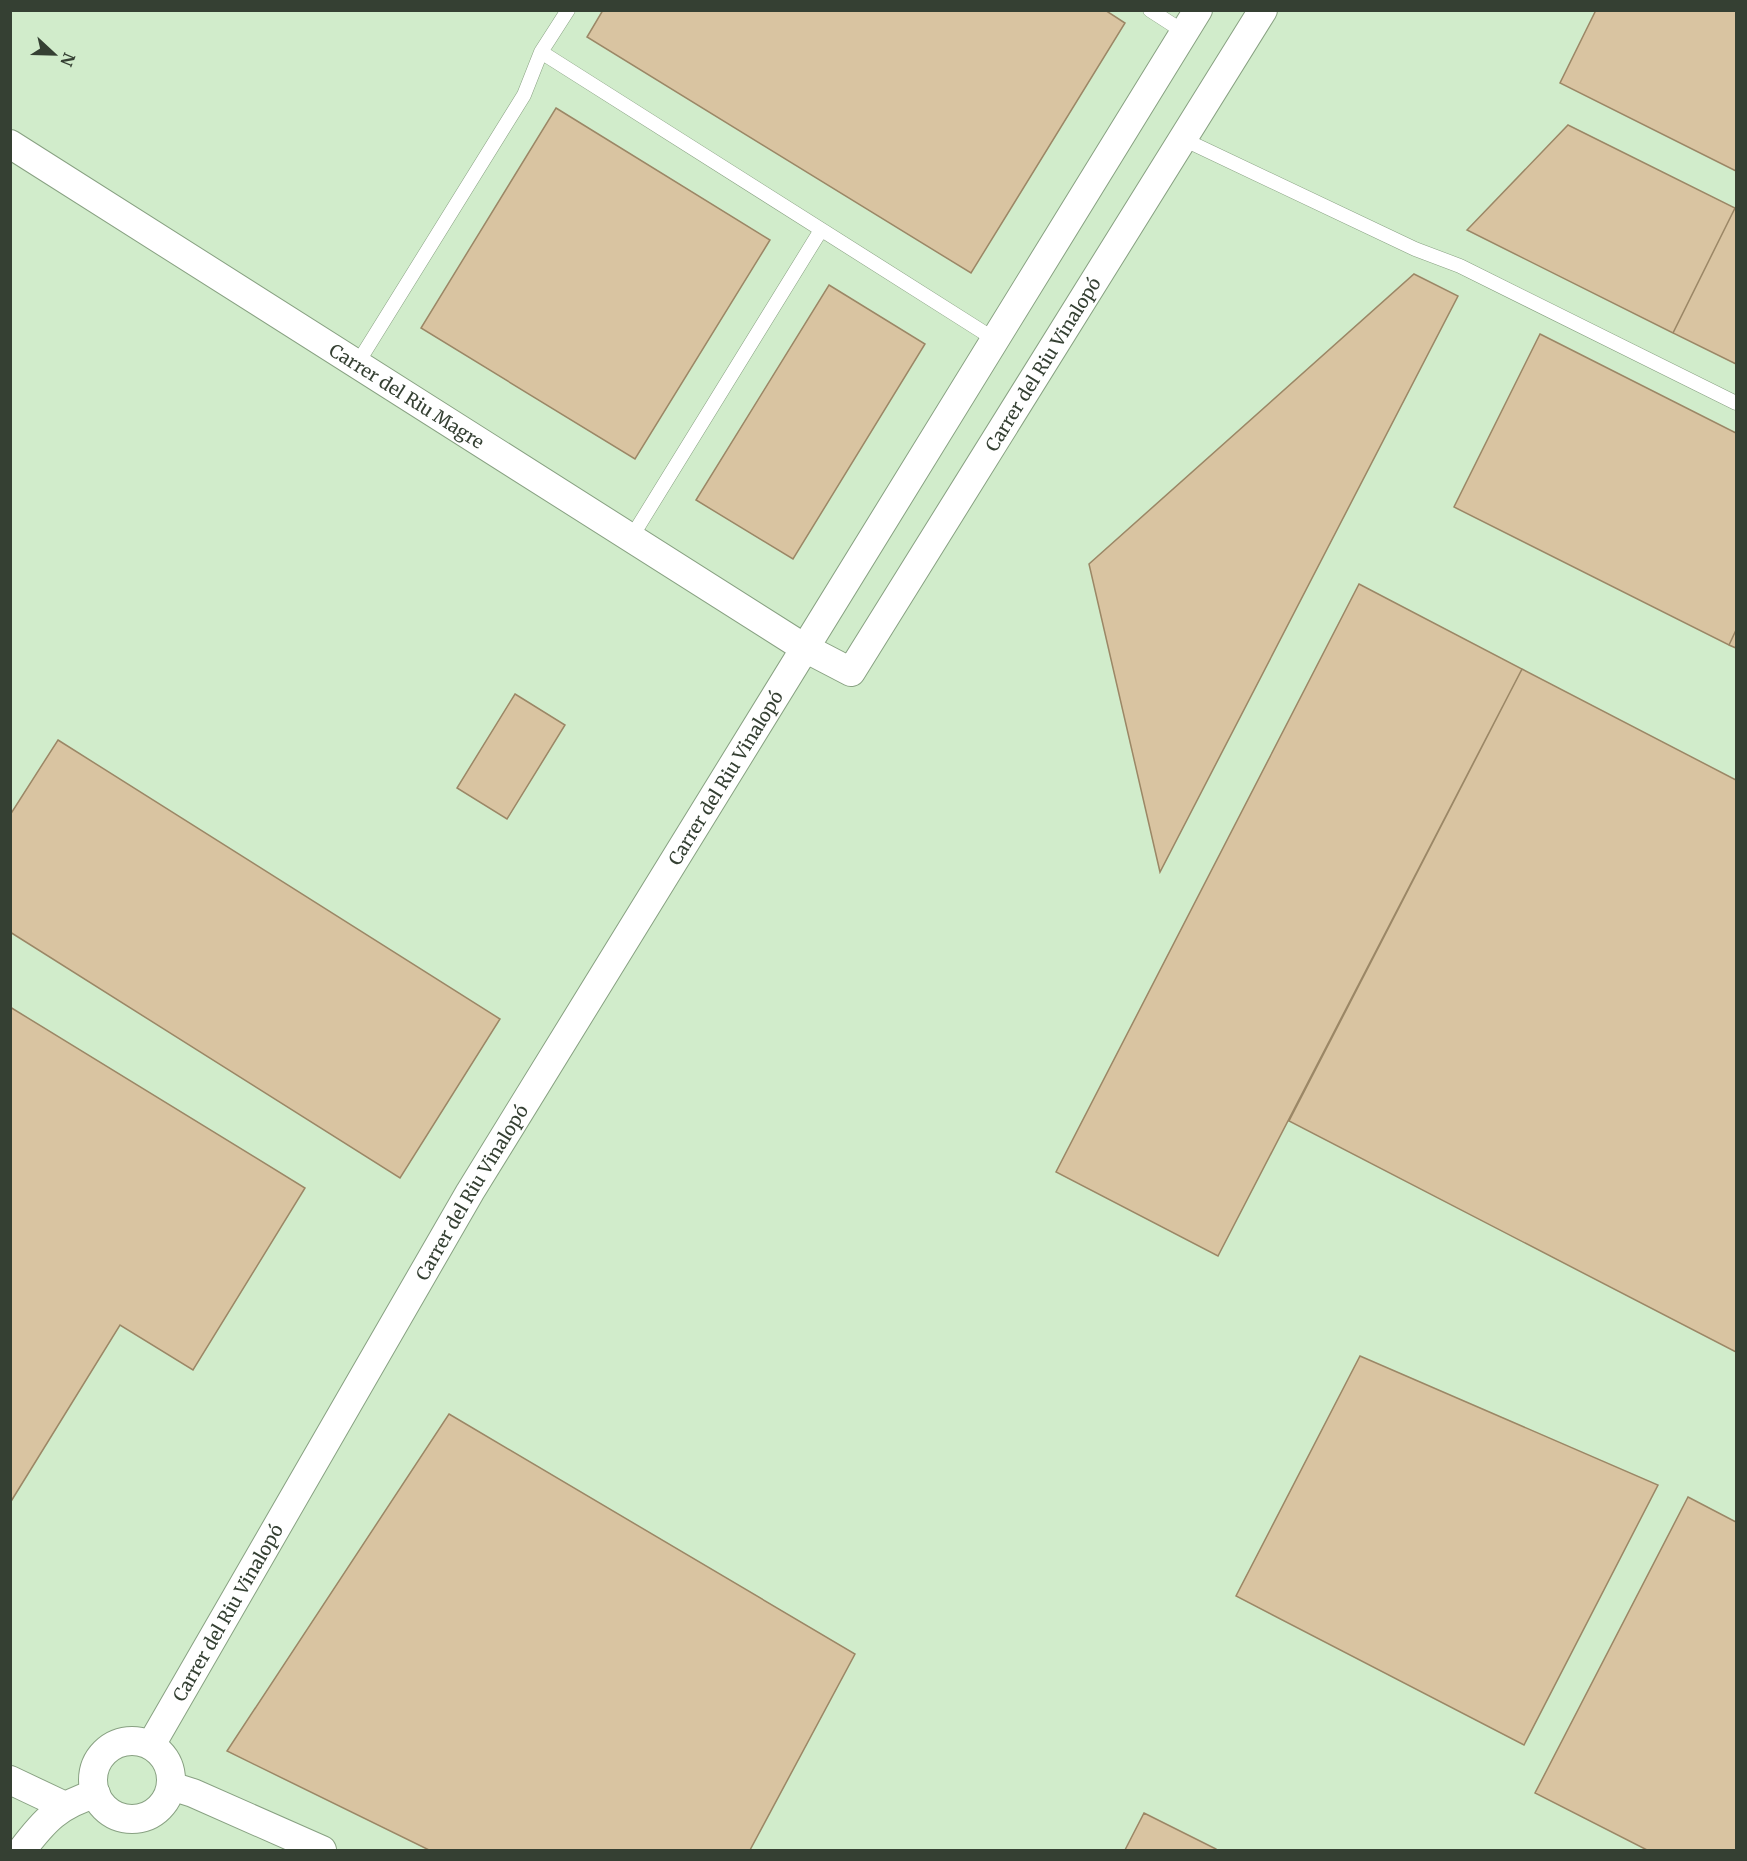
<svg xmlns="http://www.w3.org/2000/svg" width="1747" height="1861" viewBox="0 0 1747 1861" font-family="Merriweather,serif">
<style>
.building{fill:#d9c4a1;stroke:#9b8766;stroke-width:1.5}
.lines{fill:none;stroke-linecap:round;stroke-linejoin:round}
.service-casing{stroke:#88a182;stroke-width:15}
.minor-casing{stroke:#88a182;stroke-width:30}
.service{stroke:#fff;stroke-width:14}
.minor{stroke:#fff;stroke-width:28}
.labels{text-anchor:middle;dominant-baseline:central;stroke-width:4.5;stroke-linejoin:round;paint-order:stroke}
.street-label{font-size:18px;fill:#354033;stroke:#d1eccb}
</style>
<rect width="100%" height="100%" fill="#d1eccb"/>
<path class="building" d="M 603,10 L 1105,10 L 1125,23 L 971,273 L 587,37 Z
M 1596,10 L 1736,10 L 1736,171 L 1560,83 Z
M 556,108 L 770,240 L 635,459 L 421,328 Z
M 1568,125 L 1735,208 L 1673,333 L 1467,230 Z
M 1736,206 L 1736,364 L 1673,333 Z
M 1414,274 L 1458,296 L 1160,872 L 1089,564 Z
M 829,285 L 925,344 L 793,559 L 696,500 Z
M 1540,334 L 1736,433 L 1736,630 L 1729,645 L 1454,507 Z
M 1359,584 L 1522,669 L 1218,1256 L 1056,1172 Z
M 1736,630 L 1736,648 L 1729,645 Z
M 1522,669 L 1736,780 L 1736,1352 L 1289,1121 Z
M 515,694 L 565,725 L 507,819 L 457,788 Z
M 58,740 L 500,1019 L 400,1178 L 10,932 L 10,815 Z
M 10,1007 L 305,1188 L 193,1370 L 120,1325 L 10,1503 Z
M 1360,1356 L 1658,1485 L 1524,1745 L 1236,1596 Z
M 449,1414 L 855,1654 L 750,1850 L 429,1850 L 227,1751 Z
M 1688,1497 L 1736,1522 L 1736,1850 L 1647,1850 L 1535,1793 Z
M 1144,1813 L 1216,1849 L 1216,1850 L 1125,1850 Z"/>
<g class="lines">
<defs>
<path id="service" d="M 1150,10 L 1184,32
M 541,52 L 994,339
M 1183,139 L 1415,249 L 1460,266 L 1736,403
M 357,364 L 524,95 L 541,52 L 568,10
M 631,538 L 821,230"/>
<g id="minor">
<path id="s1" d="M 10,144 L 803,647 L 851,672 L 1263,10"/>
<circle cx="132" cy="1780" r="39"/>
<path id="s2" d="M 151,1745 L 470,1192 L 1198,10"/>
<path d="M 10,1780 L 65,1806"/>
<path d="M 171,1786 L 193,1793 L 322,1850"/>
<path d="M 22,1850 C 44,1821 59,1804 96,1794"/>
</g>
</defs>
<use href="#service" class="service-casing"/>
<use href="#minor" class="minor-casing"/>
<use href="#service" class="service"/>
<use href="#minor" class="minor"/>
</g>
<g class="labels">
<g class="street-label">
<text stroke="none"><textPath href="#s1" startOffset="1356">Carrer del Riu Vinalopó</textPath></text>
<text stroke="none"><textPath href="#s1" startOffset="470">Carrer del Riu Magre</textPath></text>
<text stroke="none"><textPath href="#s2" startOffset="1125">Carrer del Riu Vinalopó</textPath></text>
<text stroke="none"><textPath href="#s2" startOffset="639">Carrer del Riu Vinalopó</textPath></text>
<text stroke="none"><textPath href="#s2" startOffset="153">Carrer del Riu Vinalopó</textPath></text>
</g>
</g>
<rect width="1747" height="1861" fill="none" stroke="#354033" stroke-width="24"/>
<g transform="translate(54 54) rotate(112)" stroke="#d1eccb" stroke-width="4.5" paint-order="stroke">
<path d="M0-4.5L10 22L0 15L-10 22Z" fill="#354033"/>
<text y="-9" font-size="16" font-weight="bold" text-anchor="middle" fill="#354033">N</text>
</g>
</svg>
